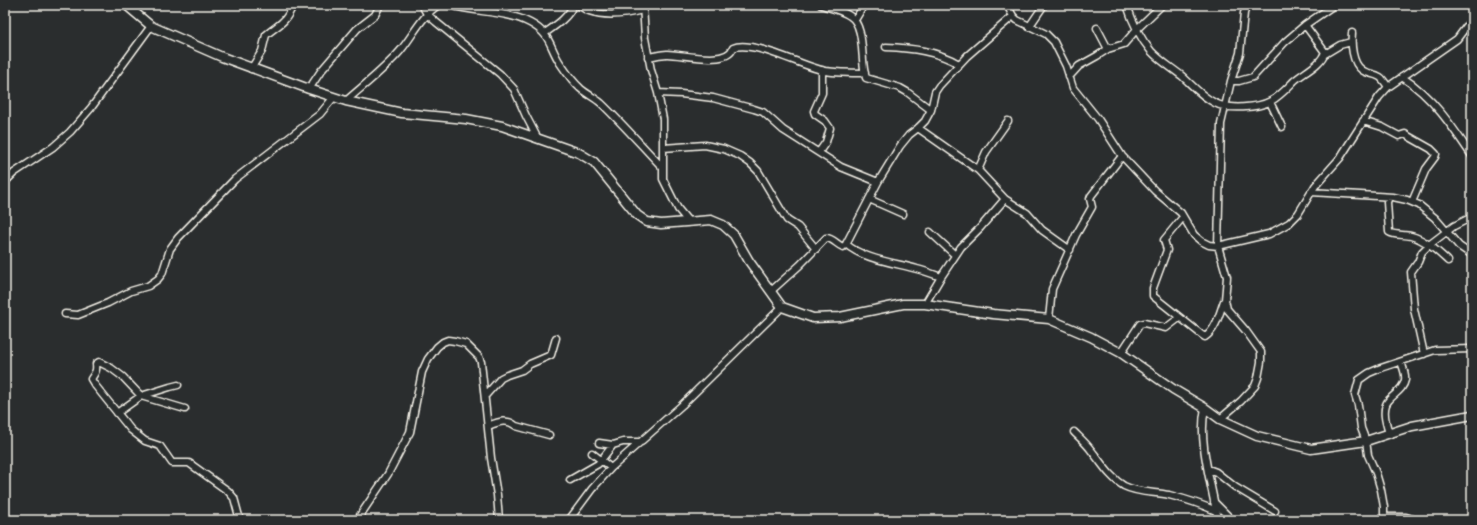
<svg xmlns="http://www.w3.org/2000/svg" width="1477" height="525" viewBox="0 0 1477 525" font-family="'Patrick Hand',sans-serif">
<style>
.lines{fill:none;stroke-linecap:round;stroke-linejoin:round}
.minor-casing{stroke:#f4f1e8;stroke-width:9}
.major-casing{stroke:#f4f1e8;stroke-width:11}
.minor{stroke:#2a2d2e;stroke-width:6}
.major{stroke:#2a2d2e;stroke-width:8}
</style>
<rect width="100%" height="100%" fill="#2a2d2e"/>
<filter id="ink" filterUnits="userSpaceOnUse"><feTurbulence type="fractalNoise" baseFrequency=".025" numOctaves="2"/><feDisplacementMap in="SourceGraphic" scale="8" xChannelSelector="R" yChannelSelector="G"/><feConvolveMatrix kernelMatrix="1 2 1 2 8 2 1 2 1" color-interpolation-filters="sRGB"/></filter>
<g filter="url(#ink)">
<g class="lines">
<defs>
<path id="minor" d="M 422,5 L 427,14 L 436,22 L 500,74 L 514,89 L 526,116 L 538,139
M 450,5 C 475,13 506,10 530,23 C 551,34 549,46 560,63 C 566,72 573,82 581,89 C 587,94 595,98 601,103 C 622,123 642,146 662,167
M 578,5 C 582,7 585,10 589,11 C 606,17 627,14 643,10
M 643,5 L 645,38 L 651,70 L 658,93 L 663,119 L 663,179 L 678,209 L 688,221
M 821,5 C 831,8 842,10 850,16 C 866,26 860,62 866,78 L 900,88 L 907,92 L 931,110
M 1007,5 L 1013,16 L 1017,20 L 1046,34 L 1054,42 L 1066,66 L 1073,88 L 1098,119 L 1122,156 L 1155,191 L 1181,213 L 1194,235 L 1201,241 L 1209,245 L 1218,246 L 1269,234 L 1289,223 L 1298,214 L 1315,186 L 1340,158 L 1379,97 L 1388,87 L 1457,39 L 1472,19
M 1127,5 C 1132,21 1140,38 1151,51 C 1159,60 1172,68 1182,76 C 1192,85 1202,97 1215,103 C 1228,110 1258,108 1271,101 C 1280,96 1287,88 1294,81 C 1304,72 1321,65 1325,52 L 1305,25 L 1334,5
M 855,20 L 864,5
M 1029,27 L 1044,5
M 1097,28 L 1108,49
M 545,33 C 555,26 569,17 573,5
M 1352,33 C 1351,44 1352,63 1362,70 C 1367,74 1374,73 1380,77 C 1383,79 1386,84 1388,87
M 886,47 C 911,48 937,51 959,64
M 1325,54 L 1340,45 L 1351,42
M 648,57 C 655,56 661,54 667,54 C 683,54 727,66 733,48 C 752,39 804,67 825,71 C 838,73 851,73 865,73
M 251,69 L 262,51 L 266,35 C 280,23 285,24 293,5
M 1069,77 L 1079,66 L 1097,56 L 1108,49 L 1124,44 L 1137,29 L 1162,5
M 1402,77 C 1433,97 1452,126 1472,156
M 1231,81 L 1239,81 L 1253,77 L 1285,42 L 1305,25
M 309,89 L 321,71 L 357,29 L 375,15 L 380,5
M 658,93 L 681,94 L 713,98 L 754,109 L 763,112 L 783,130 L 841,167 L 878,182
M 346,101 C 364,85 385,69 401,50 C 413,35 422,16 438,5
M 1270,102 L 1282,127
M 1363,121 L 1382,127 L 1399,136 L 1405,134 L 1408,136 L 1431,149 L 1436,154 L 1435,157 L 1426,169 L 1412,202
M 918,128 L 978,170 L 1005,199 L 1027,213 L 1042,230 L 1070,250
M 663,148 L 705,145 L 724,149 L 740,156 L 750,163 L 758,171 L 787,220 L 798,227 L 816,249
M 819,152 L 826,142 L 830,128 L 825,121 L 815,114 L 814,111 L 822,93 L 822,70
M 978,170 L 986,152 L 1008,121
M 5,182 L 14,173 L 53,147 L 70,132 L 91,108 L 151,26
M 1311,192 L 1393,197 L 1407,200 L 1419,205 L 1435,218 L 1459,246 L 1472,255
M 1389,197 L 1387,202 L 1389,232 C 1395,236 1404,234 1411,236 C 1426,240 1437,251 1448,261
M 869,199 L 903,214
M 1183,217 L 1164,240 L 1167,250 L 1153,288 L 1153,296 L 1202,335 L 1205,337 C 1216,330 1220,312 1224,301
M 930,232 L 955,255
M 846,244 C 862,259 896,263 917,269 C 925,271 933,274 941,277
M 771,291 L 800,265 L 826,238 C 833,238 837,245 843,247 L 846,244 L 878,182 L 900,146 L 909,135 L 918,128 L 925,121 L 931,110 L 935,92 L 939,86 L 967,56 L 1013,16
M 925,304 L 941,277 L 961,247 L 980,228 L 1005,199
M 65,314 L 78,315 L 108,303 L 131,291 L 148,286 L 158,279 L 162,274 L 170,249 L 178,238 L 235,179 L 320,114 L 334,97
M 1049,319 L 1052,289 L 1076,235 L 1092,207 L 1090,199 L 1091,196 L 1122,156
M 1121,353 L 1140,324 L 1144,323 L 1166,328 L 1179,318
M 1424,354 L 1414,309 L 1411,272 L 1418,262 L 1422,252 L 1429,245 L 1454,226 L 1472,217
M 485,396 L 501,378 L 507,375 L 522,370 L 530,364 L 551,355 L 556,338
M 1205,408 C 1198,439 1210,479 1216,511 L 1219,520
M 185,409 L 141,396 L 123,377 L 111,368 L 99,362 L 96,364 C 97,371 95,373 91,379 L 94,384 L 131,430 L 145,441 L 160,446 L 172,463 L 189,463 L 228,491 L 234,498 L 240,520
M 117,413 L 141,396 L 170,387 L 178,385
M 1220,419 L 1241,401 L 1255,386 L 1258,378 L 1261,362 L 1261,352 L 1246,331 L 1227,309 L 1225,300 L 1227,277 L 1218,246 L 1221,124 L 1231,81 L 1240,53 L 1244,13 L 1247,5
M 488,426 C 498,422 507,418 516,426 L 549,435
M 1074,432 C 1080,438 1086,443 1091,450 C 1101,462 1110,478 1124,486 C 1138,493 1154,492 1169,495 C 1185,499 1201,504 1216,511
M 1389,433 C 1386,424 1381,408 1389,400 C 1395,393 1403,390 1405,380 C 1406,375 1403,367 1401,362
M 599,443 L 613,445 L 623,442 L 641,442
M 592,453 L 611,468
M 1208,469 L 1216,472 L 1235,487 L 1275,511
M 570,480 L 598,464 L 613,445
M 1214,502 L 1232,520
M 1384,517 L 1406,517 L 1416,520
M 357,520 L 388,474 L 410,432 L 422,372 L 428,359 L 437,347 L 443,342 L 448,340 L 455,341 L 466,344 L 479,357 L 481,362 L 491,458 L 497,495 L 499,520
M 569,520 L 592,489 L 611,468 L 682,405 L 782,307
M 1382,520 L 1384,517 L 1384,507 L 1381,490 L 1376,473 L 1368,455 L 1366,441 L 1361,428 L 1358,405 L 1355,395 L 1359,380 L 1369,373 L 1381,368 L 1435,350 L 1472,349"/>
<path id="major" d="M 126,5 L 151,26 L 222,57 L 309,89 L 346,101 L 402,113 L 466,119 L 502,126 L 579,153 L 594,162 L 637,215 L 647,222 L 661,224 L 711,220 L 723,225 L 734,235 L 749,261 L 782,307 L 813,318 L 840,317 L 903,304 L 925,304 L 993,314 L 1049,319 L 1091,337 L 1121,353 L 1173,389 L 1205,408 L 1220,419 L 1257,436 L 1311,449 L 1366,441 L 1412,426 L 1472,415"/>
</defs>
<use href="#minor" class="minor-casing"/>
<use href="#major" class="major-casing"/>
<use href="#minor" class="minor"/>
<use href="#major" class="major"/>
</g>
</g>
<rect width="1477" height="525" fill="none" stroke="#2a2d2e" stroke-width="20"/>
<rect x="10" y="10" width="1457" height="505" fill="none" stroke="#f4f1e8" stroke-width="1.5" filter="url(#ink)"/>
</svg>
